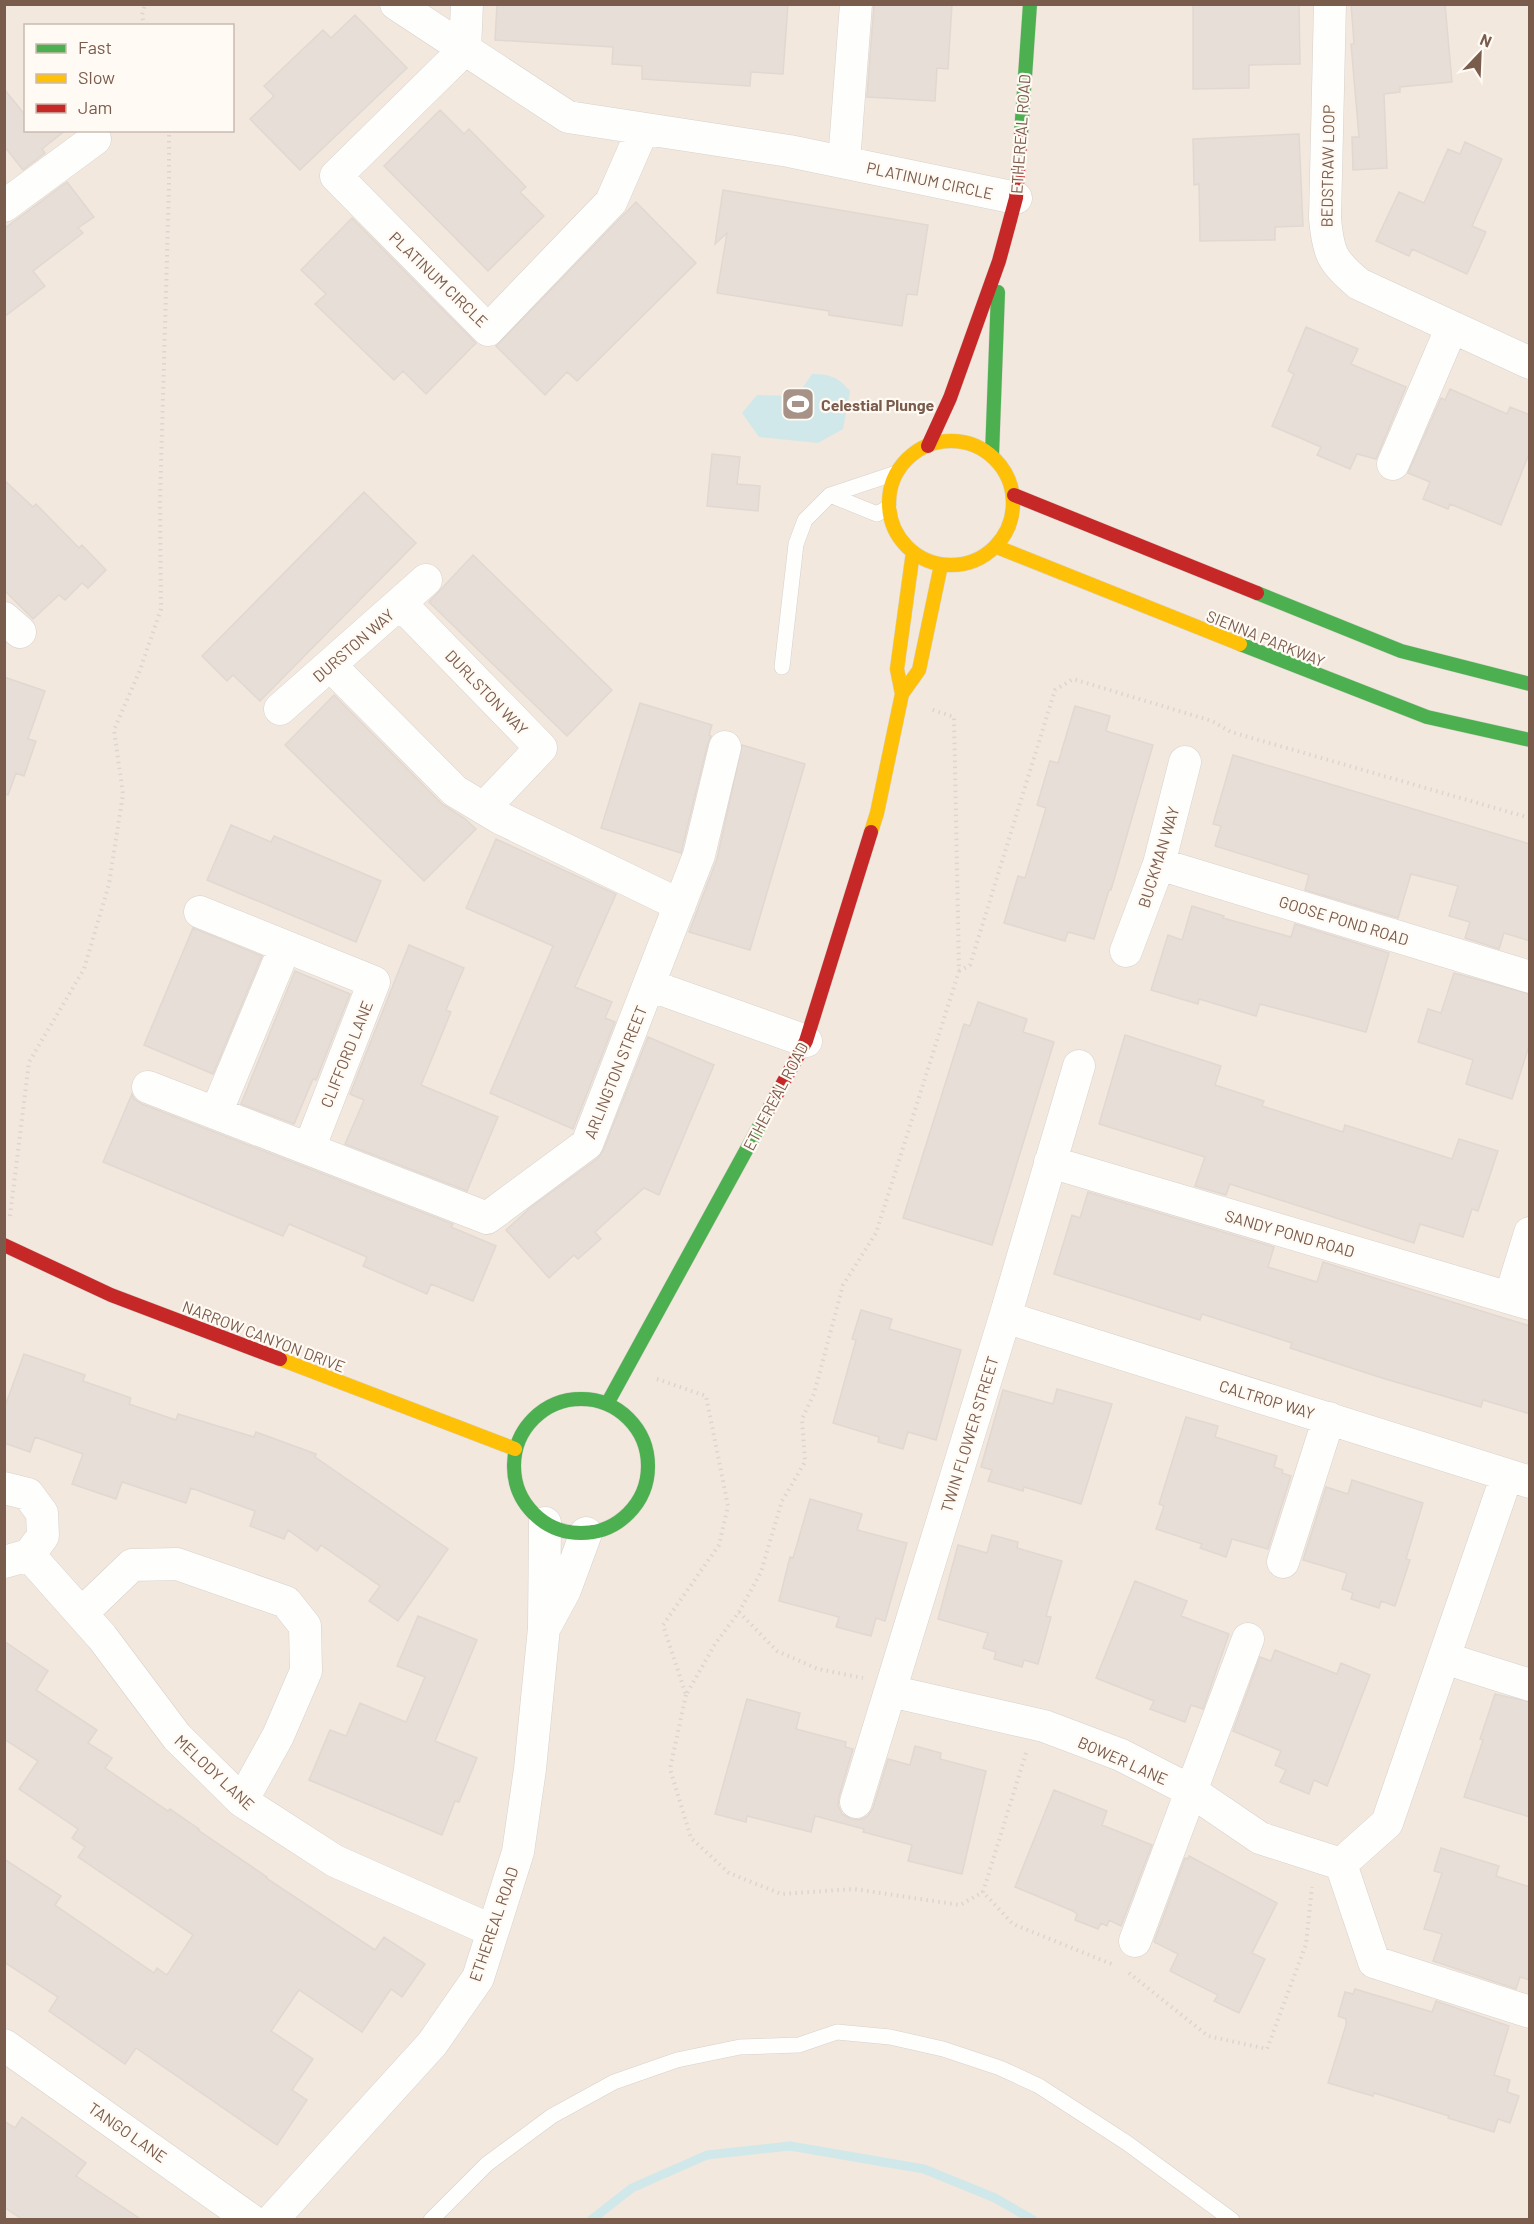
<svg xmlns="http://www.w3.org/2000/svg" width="1534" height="2224" viewBox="0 0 1534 2224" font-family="Barlow,sans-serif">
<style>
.residential{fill:#f2e8de;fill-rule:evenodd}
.water{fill:#d0e8ea}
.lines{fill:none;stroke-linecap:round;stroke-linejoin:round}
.stream{stroke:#d0e8ea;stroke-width:9}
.building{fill:#e6ded7;stroke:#e2d8d2;stroke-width:1.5}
.lane-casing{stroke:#d7d1cb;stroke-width:16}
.street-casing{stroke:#d7d1cb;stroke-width:33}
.fast-casing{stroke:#d9d2cb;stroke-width:15}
.slow-casing{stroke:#d9d2cb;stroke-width:15}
.jam-casing{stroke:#d9d2cb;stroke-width:15}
.path{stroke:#dcd5d0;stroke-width:4;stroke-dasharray:1.5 4.5;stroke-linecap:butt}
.lane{stroke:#fefefd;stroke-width:15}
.street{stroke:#fefefd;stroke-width:32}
.fast{stroke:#4caf50;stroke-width:14}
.slow{stroke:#ffc107;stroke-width:14}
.jam{stroke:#c62828;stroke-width:14}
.labels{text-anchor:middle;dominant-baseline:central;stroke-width:4.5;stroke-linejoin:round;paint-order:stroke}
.street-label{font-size:16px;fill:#7a5c4d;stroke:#fffaf3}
.poi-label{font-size:16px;font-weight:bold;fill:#7a5c4d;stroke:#fffaf3;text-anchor:start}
</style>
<rect width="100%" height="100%" fill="#f9f5f0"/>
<path class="residential" d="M 5,5 L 1529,5 L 1529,2219 L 5,2219 ZM 26,26 L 232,26 L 232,130 L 26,130 Z"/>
<path class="water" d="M 812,374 C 830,374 838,377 850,391 L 843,429 L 818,443 L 759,437 L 742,413 L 757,395 L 797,396 Z"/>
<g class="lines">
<path class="stream" d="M 591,2220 L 632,2188 L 707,2155 L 790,2146 L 924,2169 L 995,2198 L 1033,2220"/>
</g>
<path class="building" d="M 497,4 L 788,4 L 783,74 L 751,72 L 750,86 L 642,79 L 642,66 L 612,64 L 613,47 L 495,40 Z
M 874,4 L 952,4 L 948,69 L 937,68 L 935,101 L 867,97 Z
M 1193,4 L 1299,4 L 1300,64 L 1249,65 L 1249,88 L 1193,89 Z
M 1351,4 L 1445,4 L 1452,82 L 1400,87 L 1400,92 L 1384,94 L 1387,168 L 1353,170 L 1352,137 L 1359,137 L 1351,44 L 1354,44 Z
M 355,15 L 407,68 L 300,170 L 250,119 L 274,96 L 264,86 L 323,30 L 331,38 Z
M 4,89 L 26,116 L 26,130 L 66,130 L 42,149 L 45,153 L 23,170 L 4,146 Z
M 440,110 L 464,134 L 469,129 L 526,187 L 520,192 L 544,216 L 488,271 L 384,166 Z
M 1299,134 L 1303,226 L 1275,227 L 1275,240 L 1200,241 L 1199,184 L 1194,185 L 1193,139 Z
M 1465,142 L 1502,159 L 1472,226 L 1486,232 L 1467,274 L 1412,249 L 1409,256 L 1376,241 L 1399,192 L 1424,203 L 1448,149 L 1460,154 Z
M 67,182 L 94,217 L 78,228 L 83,233 L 33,271 L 45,286 L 4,317 L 4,229 Z
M 723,190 L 928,225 L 917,295 L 907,294 L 902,326 L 829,315 L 829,311 L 717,293 L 727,233 L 715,244 Z
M 636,202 L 696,263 L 577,381 L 567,372 L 545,395 L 496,346 Z
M 352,218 L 476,343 L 426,394 L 403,371 L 394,380 L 315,304 L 326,294 L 301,270 Z
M 1306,327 L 1358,349 L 1351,364 L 1406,387 L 1376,459 L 1357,454 L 1350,469 L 1317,455 L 1321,447 L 1272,426 L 1294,374 L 1288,371 Z
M 1450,389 L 1507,414 L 1510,407 L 1530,415 L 1530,451 L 1501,525 L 1450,504 L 1448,509 L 1423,499 L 1430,482 L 1408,473 L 1441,398 L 1445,400 Z
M 712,454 L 740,457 L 737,484 L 760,486 L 758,511 L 707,506 Z
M 4,480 L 33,507 L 36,504 L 79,548 L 82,545 L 106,570 L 88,588 L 82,583 L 65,600 L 59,595 L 33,619 L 4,590 Z
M 364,492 L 416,543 L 260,701 L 233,675 L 227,681 L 202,656 Z
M 473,555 L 612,690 L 567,736 L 429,602 Z
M 4,677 L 45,691 L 28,739 L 36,741 L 24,776 L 16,773 L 8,795 L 4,794 Z
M 334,695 L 442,804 L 464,818 L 476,829 L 424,881 L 285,745 Z
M 640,703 L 712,725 L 709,735 L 711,736 L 708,743 L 681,853 L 601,828 Z
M 1075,706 L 1110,716 L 1106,731 L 1153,745 L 1111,890 L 1109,890 L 1094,939 L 1068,932 L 1065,941 L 1004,923 L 1018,876 L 1025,878 L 1046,808 L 1037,805 L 1050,761 L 1058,763 Z
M 742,745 L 805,764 L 750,950 L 689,932 L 717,859 Z
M 1233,755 L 1530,844 L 1530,941 L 1504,933 L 1499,949 L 1465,938 L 1470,922 L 1449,916 L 1458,886 L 1411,874 L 1398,918 L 1305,890 L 1309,875 L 1215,846 L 1221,826 L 1213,824 Z
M 231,825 L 271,842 L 274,836 L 381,881 L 356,942 L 207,880 Z
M 496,839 L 616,894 L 575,987 L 612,1002 L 605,1018 L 615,1022 L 573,1129 L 490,1093 L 553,946 L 466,908 Z
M 1192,906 L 1224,916 L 1223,918 L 1291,937 L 1295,924 L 1389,953 L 1366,1032 L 1260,1004 L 1256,1016 L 1199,999 L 1198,1004 L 1151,990 L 1168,935 L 1182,940 Z
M 193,928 L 262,956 L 213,1074 L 144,1045 Z
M 409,945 L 464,968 L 446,1010 L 451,1012 L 421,1085 L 498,1117 L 467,1191 L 345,1144 L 364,1100 L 350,1094 Z
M 295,971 L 350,994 L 316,1080 L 313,1079 L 294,1124 L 241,1104 Z
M 1454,973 L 1530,994 L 1530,1043 L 1512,1099 L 1466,1084 L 1473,1060 L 1418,1042 L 1428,1009 L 1441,1013 Z
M 978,1002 L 1027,1019 L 1023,1032 L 1054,1042 L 992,1245 L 903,1218 L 964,1024 L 970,1026 Z
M 1125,1035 L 1221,1066 L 1215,1085 L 1264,1101 L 1262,1106 L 1343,1132 L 1345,1125 L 1452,1159 L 1459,1139 L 1498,1151 L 1478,1211 L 1472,1209 L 1463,1237 L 1420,1224 L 1414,1243 L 1230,1184 L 1226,1195 L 1195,1186 L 1205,1157 L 1099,1124 Z
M 648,1037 L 714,1065 L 659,1195 L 644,1188 L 595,1232 L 601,1239 L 578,1259 L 574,1255 L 549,1278 L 506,1230 L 530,1208 L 598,1158 L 603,1151 Z
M 132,1094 L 134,1099 L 142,1104 L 453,1224 L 451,1227 L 496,1246 L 473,1301 L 431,1284 L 427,1294 L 363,1266 L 367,1257 L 289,1224 L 283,1236 L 103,1162 Z
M 1088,1192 L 1274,1247 L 1268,1267 L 1317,1282 L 1323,1262 L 1530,1326 L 1530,1414 L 1483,1400 L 1481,1407 L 1382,1378 L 1290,1348 L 1292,1343 L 1202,1314 L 1200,1320 L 1054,1274 L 1072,1215 L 1080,1218 Z
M 861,1310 L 892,1319 L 889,1329 L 961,1350 L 936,1440 L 908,1432 L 903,1449 L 878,1442 L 879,1437 L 833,1423 L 856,1340 L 852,1339 Z
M 24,1354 L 85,1375 L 83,1381 L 131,1398 L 129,1404 L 176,1420 L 178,1414 L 254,1437 L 256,1432 L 316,1454 L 315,1457 L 448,1549 L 398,1621 L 369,1601 L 380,1586 L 321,1545 L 317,1551 L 288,1530 L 284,1539 L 250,1526 L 255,1511 L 191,1488 L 186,1503 L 122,1482 L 116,1499 L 72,1484 L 83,1454 L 35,1437 L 30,1452 L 4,1443 L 4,1409 Z
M 1057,1389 L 1112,1404 L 1081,1504 L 1024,1487 L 1023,1491 L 988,1481 L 992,1470 L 981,1467 L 1003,1390 L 1053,1404 Z
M 1186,1417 L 1218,1426 L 1215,1437 L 1277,1456 L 1274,1467 L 1283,1470 L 1282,1473 L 1291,1476 L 1268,1549 L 1232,1539 L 1226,1557 L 1200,1548 L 1202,1544 L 1156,1529 L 1164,1506 L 1159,1504 Z
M 1352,1480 L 1423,1503 L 1406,1559 L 1410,1560 L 1395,1606 L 1381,1601 L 1379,1608 L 1351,1599 L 1353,1593 L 1342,1589 L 1347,1573 L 1303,1560 L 1326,1487 L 1348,1494 Z
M 810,1499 L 862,1514 L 857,1530 L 907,1543 L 885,1621 L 876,1618 L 871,1636 L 836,1627 L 839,1617 L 779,1601 L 790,1557 L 793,1558 Z
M 992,1535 L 1018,1542 L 1017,1548 L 1062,1561 L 1046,1616 L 1051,1617 L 1038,1664 L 1024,1660 L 1022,1667 L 994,1659 L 996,1652 L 983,1648 L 988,1633 L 938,1619 L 958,1545 L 987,1553 Z
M 1135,1581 L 1187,1601 L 1181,1616 L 1229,1634 L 1203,1709 L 1191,1705 L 1185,1722 L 1150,1709 L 1154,1701 L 1096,1678 Z
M 418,1616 L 477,1640 L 435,1741 L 477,1758 L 459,1802 L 455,1801 L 442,1835 L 309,1780 L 330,1730 L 346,1736 L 360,1703 L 406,1722 L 425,1677 L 397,1666 Z
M 4,1641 L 48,1671 L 36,1690 L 97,1730 L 88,1743 L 112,1758 L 105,1768 L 168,1811 L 170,1809 L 199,1829 L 198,1830 L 267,1877 L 266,1878 L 375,1950 L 384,1937 L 425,1964 L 402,1997 L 391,1989 L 362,2032 L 299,1990 L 271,2031 L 313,2059 L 292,2090 L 307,2100 L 277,2145 L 136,2048 L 125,2064 L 49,2011 L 58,1997 L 4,1962 L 4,1859 L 61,1896 L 55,1905 L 154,1973 L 157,1968 L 167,1975 L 193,1935 L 78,1857 L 85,1847 L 72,1838 L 78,1829 L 19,1789 L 38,1761 L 4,1739 Z
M 1275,1650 L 1337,1674 L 1341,1663 L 1370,1675 L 1327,1786 L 1314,1780 L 1309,1794 L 1280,1782 L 1286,1770 L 1275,1765 L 1281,1751 L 1233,1731 L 1260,1657 L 1271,1661 Z
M 1495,1694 L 1530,1702 L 1530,1817 L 1464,1797 L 1483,1740 L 1480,1739 Z
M 747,1699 L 800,1713 L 796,1729 L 846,1742 L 845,1747 L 853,1749 L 839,1797 L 838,1805 L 842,1814 L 851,1819 L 859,1820 L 868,1816 L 873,1808 L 888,1759 L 910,1765 L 915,1746 L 941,1753 L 940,1759 L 986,1771 L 962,1874 L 908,1861 L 912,1845 L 863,1832 L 864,1829 L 815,1816 L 811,1832 L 747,1816 L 746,1822 L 715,1814 Z
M 1054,1790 L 1107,1811 L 1102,1825 L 1152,1845 L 1121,1926 L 1109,1920 L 1107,1926 L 1101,1923 L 1098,1929 L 1075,1920 L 1077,1914 L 1073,1911 L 1015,1887 Z
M 1441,1848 L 1499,1866 L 1496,1876 L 1530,1887 L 1530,1980 L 1520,1977 L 1516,1989 L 1433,1961 L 1442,1934 L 1424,1929 L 1442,1873 L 1434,1871 Z
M 1189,1856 L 1277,1903 L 1252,1953 L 1265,1959 L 1239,2013 L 1214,2001 L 1218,1995 L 1170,1971 L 1178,1954 L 1154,1942 L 1185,1858 L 1188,1859 Z
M 1355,1989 L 1432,2012 L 1436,2001 L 1509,2026 L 1494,2075 L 1510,2080 L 1507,2092 L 1519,2096 L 1510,2123 L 1498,2119 L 1494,2132 L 1448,2118 L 1449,2116 L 1374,2093 L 1373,2096 L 1328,2083 L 1346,2025 L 1346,2019 L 1338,2016 L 1345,1992 L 1353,1994 Z
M 22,2117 L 86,2163 L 76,2176 L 142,2220 L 23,2220 L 4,2207 L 4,2121 L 15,2128 Z"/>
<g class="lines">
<defs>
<path id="lane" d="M 889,507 L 877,514 L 830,495 L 896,473
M 782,667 L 796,544 L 805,520 L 830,495
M 431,2220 L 487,2164 L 552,2116 L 614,2082 L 677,2060 L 740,2047 L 799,2045 L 837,2032 L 890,2037 L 943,2049 L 1000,2068 L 1039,2086 L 1127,2143 L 1232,2220"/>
<path id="street" d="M 396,4 L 568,117 L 789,151 L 1016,198
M 467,4 L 465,49 L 336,176 L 488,330 L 611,202 L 643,129
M 1330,4 L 1325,218 C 1328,253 1332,262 1359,284 L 1530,363
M 844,162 L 856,4
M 4,206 L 95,139
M 1393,464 L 1451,329
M 400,603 L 541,748 L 484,808
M 4,618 L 20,632
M 330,665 L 455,791 L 500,818 L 680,905
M 280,709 L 426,580
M 1159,864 L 1530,977
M 200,912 L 374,982 L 309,1149
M 1126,951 L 1159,864 L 1185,762
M 649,985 L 806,1041
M 148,1087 L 487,1218 L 587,1144 L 699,855 L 725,747
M 216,1113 L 285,947
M 1050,1162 L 1530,1304
M 1510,1298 L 1530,1233
M 1005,1317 L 1530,1482
M 4,1488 L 28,1494 L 42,1513 L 43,1536 L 29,1555 L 4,1562
M 29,1555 L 102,1637 L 177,1737 L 242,1801 L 335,1861 L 493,1931
M 1283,1562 L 1329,1418
M 82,1613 L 132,1565 L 177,1564 L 286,1602 L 305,1626 L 306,1671 L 278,1736 L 242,1801
M 546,1625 L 565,1590 L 586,1533
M 1444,1658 L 1530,1685
M 890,1691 L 1044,1726 L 1121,1755 L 1191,1791 L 1260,1838 L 1341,1864 L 1387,1823 L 1507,1475
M 856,1802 L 1005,1317 L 1079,1066
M 1341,1864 L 1374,1962 L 1530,2012
M 1135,1941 L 1248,1639
M 4,2045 L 251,2220
M 272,2220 L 432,2044 L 478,1978 L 518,1852 L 530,1769 L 544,1628 L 545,1523"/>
<path id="fast" d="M 1021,134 L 1030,4
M 992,455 L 998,292
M 1257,593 L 1401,651 L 1530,684
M 1240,644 L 1427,717 L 1530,740
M514 1466a67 67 0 1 1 134 0a67 67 0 1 1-134 0Z
M 607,1404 L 766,1114"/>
<path id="slow" d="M889 503a62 62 0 1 1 124 0a62 62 0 1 1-124 0Z
M 997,547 L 1240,644
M 902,694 L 897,669 L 913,552
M 871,832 L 877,813 L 902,694 L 919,670 L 941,565
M 280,1359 L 515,1449"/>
<path id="jam" d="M 928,446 L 950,398 L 999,261 L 1016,198 L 1021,134
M 1014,495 L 1257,593
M 766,1114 L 806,1041 L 871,832
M 4,1245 L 111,1295 L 280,1359"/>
</defs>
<use href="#lane" class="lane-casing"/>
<use href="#street" class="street-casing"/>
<use href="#fast" class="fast-casing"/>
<use href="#slow" class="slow-casing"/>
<use href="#jam" class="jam-casing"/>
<path class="path" d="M 144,26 L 142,15 L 145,4
M 959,971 L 970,965 L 1055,690 L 1073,679 L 1212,721 L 1231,732 L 1530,818
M 10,1216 L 29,1062 L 84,969 L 109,884 L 123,794 L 114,730 L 140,670 L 161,609 L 160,502 L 169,186 L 169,130
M 657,1379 L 706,1396 L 728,1506 L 719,1545 L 663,1625 L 686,1695 L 715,1644 L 739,1612 L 761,1572 L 782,1501 L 805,1462 L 802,1419 L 814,1394 L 843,1285 L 876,1233 L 959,971 L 954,717 L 930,709
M 739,1612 L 777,1651 L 818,1669 L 863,1678
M 686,1695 L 670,1769 L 691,1838 L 729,1873 L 781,1894 L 854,1889 L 960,1905 L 983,1892
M 1026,1753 L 983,1892 L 1013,1924 L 1114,1965
M 1129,1973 L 1208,2036 L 1267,2049 L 1306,1944 L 1312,1887"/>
<use href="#lane" class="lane"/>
<use href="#street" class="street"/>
<use href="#fast" class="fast"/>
<use href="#slow" class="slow"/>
<use href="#jam" class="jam"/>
</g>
<defs>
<symbol id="stadium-square" viewBox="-11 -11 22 22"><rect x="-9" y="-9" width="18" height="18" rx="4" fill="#a69286" stroke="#fffaf3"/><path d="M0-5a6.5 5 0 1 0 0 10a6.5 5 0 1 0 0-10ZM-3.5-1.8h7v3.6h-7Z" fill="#fff"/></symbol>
</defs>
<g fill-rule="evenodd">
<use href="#stadium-square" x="779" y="385" width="38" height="38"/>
</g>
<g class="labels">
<g class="street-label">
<text transform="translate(1020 134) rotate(-86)">ETHEREAL ROAD</text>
<text transform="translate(1327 166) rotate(-89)">BEDSTRAW LOOP</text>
<text transform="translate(930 180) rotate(12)">PLATINUM CIRCLE</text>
<text transform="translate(439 279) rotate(44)">PLATINUM CIRCLE</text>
<text transform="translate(1266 638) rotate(22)">SIENNA PARKWAY</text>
<text transform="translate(353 645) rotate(-41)">DURSTON WAY</text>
<text transform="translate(487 692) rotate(46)">DURLSTON WAY</text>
<text transform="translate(1158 857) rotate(-73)">BUCKMAN WAY</text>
<text transform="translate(1344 920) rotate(17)">GOOSE POND ROAD</text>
<text transform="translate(346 1054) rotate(-68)">CLIFFORD LANE</text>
<text transform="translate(615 1072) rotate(-68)">ARLINGTON STREET</text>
<text transform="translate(775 1096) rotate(-62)">ETHEREAL ROAD</text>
<text transform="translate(1290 1233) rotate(16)">SANDY POND ROAD</text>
<text transform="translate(264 1336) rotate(21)">NARROW CANYON DRIVE</text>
<text transform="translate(1267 1399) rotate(17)">CALTROP WAY</text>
<text transform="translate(969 1434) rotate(-73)">TWIN FLOWER STREET</text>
<text transform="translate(1123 1760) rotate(24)">BOWER LANE</text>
<text transform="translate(215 1772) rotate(43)">MELODY LANE</text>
<text transform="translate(493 1924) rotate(-71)">ETHEREAL ROAD</text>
<text transform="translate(128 2132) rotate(35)">TANGO LANE</text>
</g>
<g class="poi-label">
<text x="821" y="404">Celestial Plunge</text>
</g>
</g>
<rect width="1534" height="2224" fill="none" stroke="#7a5c4d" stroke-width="12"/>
<rect x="24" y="24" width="210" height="108" fill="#fffaf3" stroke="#cabbb1" stroke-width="1.5"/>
<rect x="36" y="44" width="30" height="9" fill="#4caf50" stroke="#cabbb1" stroke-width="1.5"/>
<text x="78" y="54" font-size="18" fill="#7a5c4d">Fast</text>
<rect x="36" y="74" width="30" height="9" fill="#ffc107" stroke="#cabbb1" stroke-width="1.5"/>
<text x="78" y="84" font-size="18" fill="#7a5c4d">Slow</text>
<rect x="36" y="104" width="30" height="9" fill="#c62828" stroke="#cabbb1" stroke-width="1.5"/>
<text x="78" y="114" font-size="18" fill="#7a5c4d">Jam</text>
<g transform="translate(1480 54) rotate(23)" stroke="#fffaf3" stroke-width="4.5" paint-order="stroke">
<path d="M0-4.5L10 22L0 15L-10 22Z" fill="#7a5c4d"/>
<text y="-9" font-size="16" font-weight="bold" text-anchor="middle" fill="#7a5c4d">N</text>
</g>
</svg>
